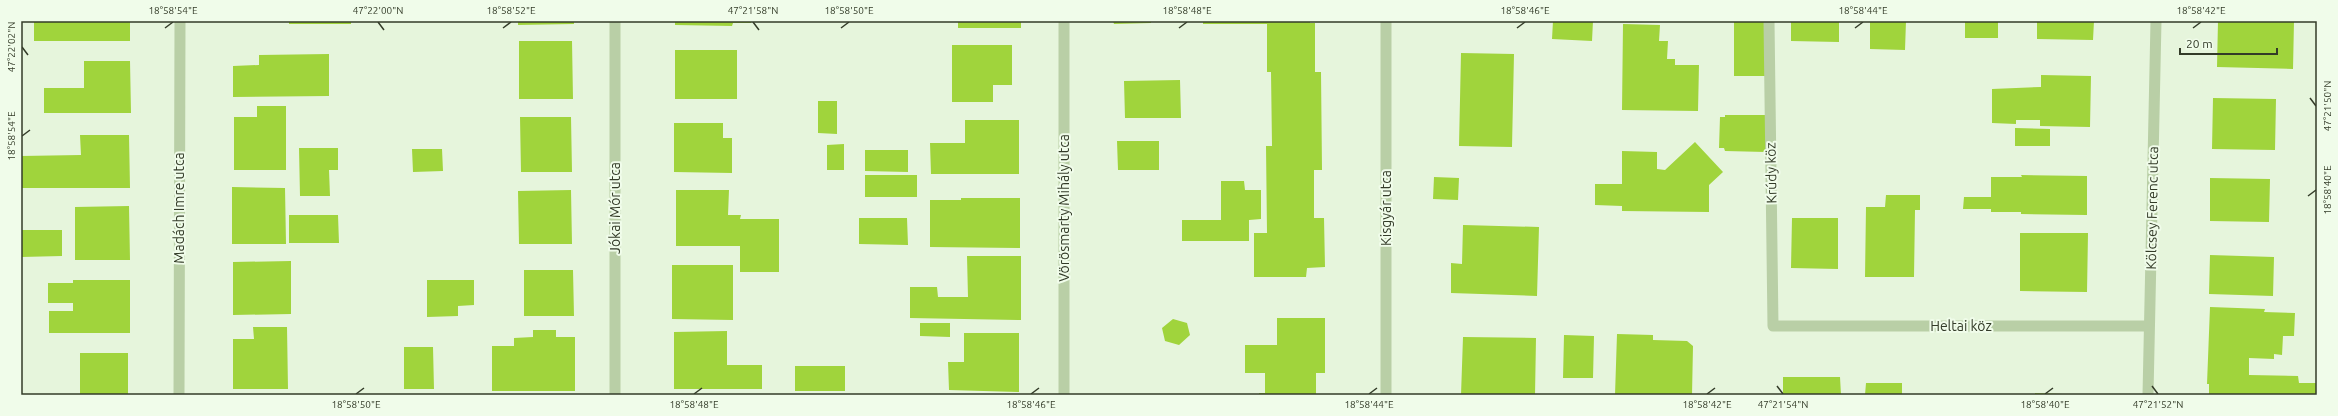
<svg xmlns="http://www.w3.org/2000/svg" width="2338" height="416" viewBox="0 0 2338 416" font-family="Ubuntu,sans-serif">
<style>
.building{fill:#a0d43c}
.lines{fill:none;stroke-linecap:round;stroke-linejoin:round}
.minor{stroke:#b9cfa6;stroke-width:11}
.ticks{fill:none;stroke:#333b28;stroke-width:1.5}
.labels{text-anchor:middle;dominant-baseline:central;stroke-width:4;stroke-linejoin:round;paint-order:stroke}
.street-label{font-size:14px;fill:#333b28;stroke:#f0fcea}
.neatline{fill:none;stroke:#333b28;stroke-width:1.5}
.ticks-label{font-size:10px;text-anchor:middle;fill:#333b28}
</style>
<rect width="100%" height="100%" fill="#e6f5dc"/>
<path class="building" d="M 34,21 L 130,21 L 130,41 L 34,41 Z
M 289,21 L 351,21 L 351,24 L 289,24 Z
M 518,21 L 574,21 L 574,24 L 518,25 Z
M 675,21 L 751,21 L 751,23 L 733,23 L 732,26 L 675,25 Z
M 958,21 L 1021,21 L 1021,28 L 958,28 Z
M 1113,21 L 1151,21 L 1151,23 L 1114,24 Z
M 1203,21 L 1310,21 L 1310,23 L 1315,23 L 1315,72 L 1321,72 L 1322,170 L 1314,170 L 1314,218 L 1324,218 L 1325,267 L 1307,268 L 1306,277 L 1254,277 L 1254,233 L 1267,233 L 1266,146 L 1272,146 L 1271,72 L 1267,72 L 1267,24 L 1203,24 Z
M 1553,21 L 1593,21 L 1592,41 L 1552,39 Z
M 1734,21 L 1766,21 L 1765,76 L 1734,76 Z
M 1791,21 L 1839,21 L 1839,42 L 1791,41 Z
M 1870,21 L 1906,21 L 1905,50 L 1870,49 Z
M 1965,21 L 1998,21 L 1998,38 L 1965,38 Z
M 2037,21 L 2094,21 L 2093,40 L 2037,39 Z
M 2218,21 L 2294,21 L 2293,69 L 2217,67 Z
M 1623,24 L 1660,25 L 1659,41 L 1668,41 L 1667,59 L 1675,59 L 1675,65 L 1699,65 L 1698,111 L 1622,110 Z
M 519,41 L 572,41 L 573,99 L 519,99 Z
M 952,45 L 1012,45 L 1012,85 L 993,85 L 993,102 L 952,102 Z
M 675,50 L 737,50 L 737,99 L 675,99 Z
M 1461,53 L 1514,54 L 1512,147 L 1459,146 Z
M 329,54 L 329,96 L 233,97 L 233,66 L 259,65 L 259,55 Z
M 84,61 L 130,61 L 131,113 L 44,113 L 44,88 L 84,88 Z
M 2041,75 L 2091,76 L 2090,127 L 2040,126 L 2040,120 L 2016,120 L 2016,124 L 1992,123 L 1992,89 L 2041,87 Z
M 1180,80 L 1181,118 L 1125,118 L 1124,81 Z
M 2213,98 L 2276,99 L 2275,150 L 2212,149 Z
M 818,101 L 837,101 L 837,134 L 818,133 Z
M 257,106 L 286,106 L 286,170 L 234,170 L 234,117 L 257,117 Z
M 1725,115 L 1766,115 L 1766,152 L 1725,151 L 1724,148 L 1719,148 L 1720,117 L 1725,117 Z
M 520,117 L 571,117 L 572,172 L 521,172 Z
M 965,120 L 1019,120 L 1019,174 L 931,174 L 930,143 L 965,143 Z
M 674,123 L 723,123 L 723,138 L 732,138 L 732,173 L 674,172 Z
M 2015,128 L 2050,129 L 2050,146 L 2015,146 Z
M 80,135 L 129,135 L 130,188 L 21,188 L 21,156 L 81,155 Z
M 1117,141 L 1159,141 L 1159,170 L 1118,170 Z
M 1695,142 L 1723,172 L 1709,185 L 1709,212 L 1622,211 L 1622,206 L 1595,205 L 1595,184 L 1622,184 L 1622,151 L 1657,152 L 1657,169 L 1665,170 Z
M 844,144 L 844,170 L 827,170 L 827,145 Z
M 299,148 L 338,148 L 338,170 L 329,170 L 330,196 L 300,196 Z
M 412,149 L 442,149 L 443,171 L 413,172 Z
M 865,150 L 908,150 L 908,172 L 865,171 Z
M 865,175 L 917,175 L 917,197 L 865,197 Z
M 2021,175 L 2087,176 L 2087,215 L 2021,214 L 2021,212 L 1991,212 L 1991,209 L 1963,209 L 1964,197 L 1991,197 L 1991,177 L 2022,177 Z
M 1434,177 L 1459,178 L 1458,200 L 1433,199 Z
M 2210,178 L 2270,179 L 2269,222 L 2210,221 Z
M 1221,181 L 1244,181 L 1245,190 L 1261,190 L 1261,219 L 1249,220 L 1249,241 L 1182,241 L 1182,220 L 1221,220 Z
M 232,187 L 285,188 L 286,244 L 232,244 Z
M 571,190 L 572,244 L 519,244 L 518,191 Z
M 676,190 L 729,190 L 728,215 L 741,215 L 740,219 L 779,219 L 779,272 L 740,272 L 740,246 L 676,246 Z
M 1886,195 L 1920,195 L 1920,210 L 1915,210 L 1914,277 L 1865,277 L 1866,207 L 1885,207 Z
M 961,198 L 1020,198 L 1020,248 L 930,247 L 930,200 L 961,200 Z
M 129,206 L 130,260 L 75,260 L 75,207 Z
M 289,215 L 338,215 L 339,243 L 289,243 Z
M 859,218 L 907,218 L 908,245 L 859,244 Z
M 1792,218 L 1838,218 L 1838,269 L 1791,268 Z
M 1463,225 L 1539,227 L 1537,296 L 1451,293 L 1451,263 L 1462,264 Z
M 21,230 L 62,230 L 62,256 L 21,257 Z
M 2020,233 L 2088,233 L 2087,292 L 2020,291 Z
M 2210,255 L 2274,257 L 2273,296 L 2209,294 Z
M 967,256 L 1021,256 L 1021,320 L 910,318 L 910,287 L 937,287 L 938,297 L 968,297 Z
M 291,261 L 291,314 L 233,315 L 233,262 Z
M 672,265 L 733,265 L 733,320 L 672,319 Z
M 524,270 L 573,270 L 574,316 L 524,316 Z
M 73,280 L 130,280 L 130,333 L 49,333 L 49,311 L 73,311 L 73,303 L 48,303 L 48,283 L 73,283 Z
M 427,280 L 474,280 L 474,305 L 458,306 L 458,316 L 427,317 Z
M 2210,307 L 2265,309 L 2264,312 L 2295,313 L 2294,336 L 2283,336 L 2282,355 L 2274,354 L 2274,359 L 2249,358 L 2249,375 L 2298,376 L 2299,383 L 2317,383 L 2317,395 L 2209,395 L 2209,384 L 2207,384 Z
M 1277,318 L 1325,318 L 1325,373 L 1316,373 L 1316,395 L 1259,395 L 1259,393 L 1265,393 L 1265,373 L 1245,373 L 1245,345 L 1277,345 Z
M 1173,319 L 1187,323 L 1190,335 L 1179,345 L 1165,341 L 1162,328 Z
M 920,323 L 950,323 L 950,337 L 920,336 Z
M 253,327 L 287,327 L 288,389 L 233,389 L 233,339 L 254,339 Z
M 533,330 L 556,330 L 556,337 L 575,337 L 575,391 L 492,391 L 492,346 L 514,346 L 514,338 L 533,337 Z
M 727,331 L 727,365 L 762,365 L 762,389 L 674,389 L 674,332 Z
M 964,333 L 1019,333 L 1019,392 L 949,390 L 948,362 L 964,362 Z
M 1617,334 L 1653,335 L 1653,340 L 1687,341 L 1693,346 L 1692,395 L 1615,395 Z
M 1564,335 L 1594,336 L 1593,378 L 1563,378 Z
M 1463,337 L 1536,338 L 1535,395 L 1461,395 Z
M 404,347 L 433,347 L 434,389 L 404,389 Z
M 80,353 L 128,353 L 128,395 L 80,395 Z
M 795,366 L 845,366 L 845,391 L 795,391 Z
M 1783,377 L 1840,377 L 1841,395 L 1783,395 Z
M 1866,383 L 1902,383 L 1902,395 L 1865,395 Z
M 2035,393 L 2063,394 L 2063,395 L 2035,395 Z"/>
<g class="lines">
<path class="minor" d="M 1386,21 L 1386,395
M 1769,21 L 1773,326 L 2149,326
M 179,395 L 180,21
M 615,395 L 615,21
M 1064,395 L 1064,21
M 2148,395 L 2156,21"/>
</g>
<path class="ticks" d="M 378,22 L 384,30M 753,22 L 759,30M 165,28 L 173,22M 503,28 L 511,22M 841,28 L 849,22M 1179,28 L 1187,22M 1517,28 L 1525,22M 1855,28 L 1863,22M 2193,28 L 2201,22M 22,47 L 28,55M 2310,98 L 2316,106M 22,136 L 30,130M 2308,196 L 2316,190M 1777,386 L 1783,394M 2152,386 L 2158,394M 356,394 L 364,388M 694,394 L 702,388M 1031,394 L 1039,388M 1369,394 L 1377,388M 1707,394 L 1715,388M 2045,394 L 2053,388"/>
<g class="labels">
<g class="street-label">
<text transform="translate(1771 173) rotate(-91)">Krúdy köz</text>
<text transform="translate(179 208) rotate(-90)">Madách Imre utca</text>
<text transform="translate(615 208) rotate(-90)">Jókai Mór utca</text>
<text transform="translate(1064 208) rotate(-90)">Vörösmarty Mihály utca</text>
<text transform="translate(1386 208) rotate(-90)">Kisgyár utca</text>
<text transform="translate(2152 208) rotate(-89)">Kölcsey Ferenc utca</text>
<text x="1961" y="326">Heltai köz</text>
</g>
</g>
<rect width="2338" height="416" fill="none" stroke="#f0fcea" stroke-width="44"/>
<path d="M2180 48v6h97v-6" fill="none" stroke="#333b28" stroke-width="2"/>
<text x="2186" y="48" font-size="12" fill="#333b28" stroke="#f0fcea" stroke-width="3" paint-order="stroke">20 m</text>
<rect x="22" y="22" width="2294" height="372" class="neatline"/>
<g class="ticks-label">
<text x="173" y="14">18°58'54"E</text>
<text x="378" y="14">47°22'00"N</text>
<text x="511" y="14">18°58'52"E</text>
<text x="753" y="14">47°21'58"N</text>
<text x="849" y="14">18°58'50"E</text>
<text x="1187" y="14">18°58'48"E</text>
<text x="1525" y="14">18°58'46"E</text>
<text x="1863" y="14">18°58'44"E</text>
<text x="2201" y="14">18°58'42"E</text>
<text transform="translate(11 47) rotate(-90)" y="4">47°22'02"N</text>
<text transform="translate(2327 106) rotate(-90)" y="4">47°21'50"N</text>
<text transform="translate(11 136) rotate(-90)" y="4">18°58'54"E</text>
<text transform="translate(2327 190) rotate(-90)" y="4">18°58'40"E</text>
<text x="356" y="408">18°58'50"E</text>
<text x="694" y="408">18°58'48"E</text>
<text x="1031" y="408">18°58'46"E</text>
<text x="1369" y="408">18°58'44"E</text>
<text x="1707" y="408">18°58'42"E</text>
<text x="1783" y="408">47°21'54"N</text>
<text x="2045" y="408">18°58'40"E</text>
<text x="2158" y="408">47°21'52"N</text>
</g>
</svg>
